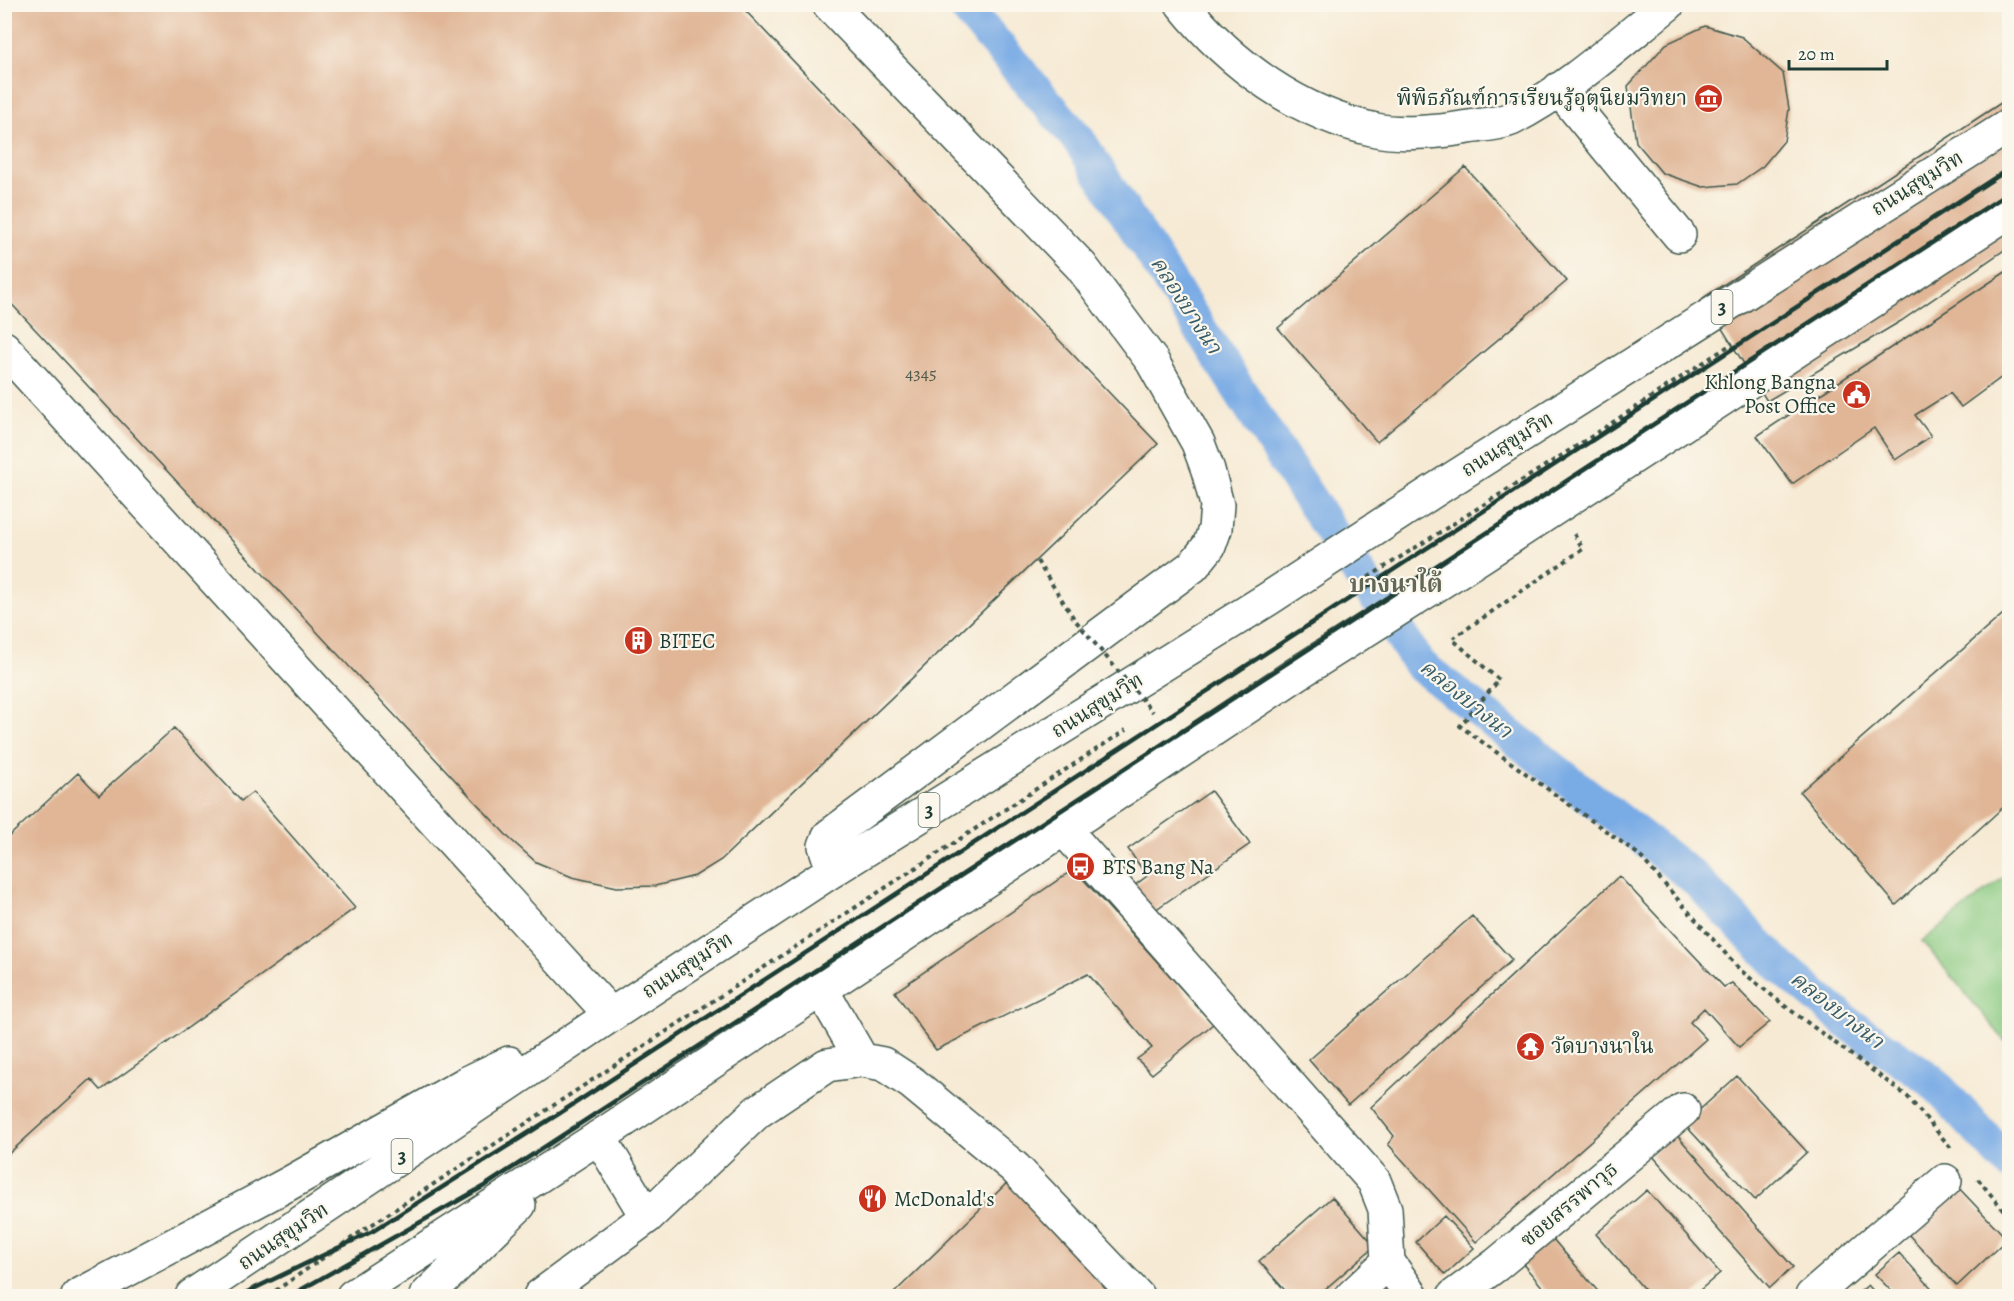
<svg xmlns="http://www.w3.org/2000/svg" width="2014" height="1301" viewBox="0 0 2014 1301" font-family="Alegreya,'Noto Serif Thai',serif">
<style>
.green{fill:#8ccb83;stroke:#56845c;stroke-width:1.5}
.lines{fill:none;stroke-linecap:round;stroke-linejoin:round}
.canal{stroke:#79abe5;stroke-width:34}
.building{fill:#e0b696}
.minor-casing{stroke:#3f574c;stroke-width:36}
.highway-casing{stroke:#3f574c;stroke-width:36}
.path{stroke:#3f574c;stroke-width:4;stroke-dasharray:4.5 4.5;stroke-linecap:butt}
.minor{stroke:#fff;stroke-width:33}
.highway{stroke:#fff;stroke-width:33}
.rail{stroke:#1f3d34;stroke-width:4.5}
.path-bridge{stroke:#3f574c;stroke-width:4;stroke-dasharray:4.5 4.5;stroke-linecap:butt}
.labels{text-anchor:middle;dominant-baseline:central;stroke-width:4.5;stroke-linejoin:round;paint-order:stroke}
.number-label{font-size:18px;fill:#4f5b4c}
.shield{fill:#fbf7ec;stroke:#61756b;stroke-width:1.5}
.shield-label{font-size:20px;font-weight:bold;fill:#1f3d34}
.poi-label{font-size:21px;fill:#1f3d34;stroke:#fbf7ec;text-anchor:start}
.street-label{font-size:21px;fill:#1f3d34;stroke:#fbf7ec}
.water-label{font-size:22px;font-style:italic;fill:#3a5e69;stroke:#fbf7ec}
.quarter-label{font-size:24px;font-weight:bold;fill:#636756;stroke:#fbf7ec}
</style>
<rect width="100%" height="100%" fill="#fbf7ec"/>
<filter id="ink" filterUnits="userSpaceOnUse"><feTurbulence type="fractalNoise" baseFrequency=".0167" numOctaves="2"/><feDisplacementMap in="SourceGraphic" scale="12" xChannelSelector="R" yChannelSelector="G"/><feConvolveMatrix kernelMatrix="1 2 1 2 8 2 1 2 1" color-interpolation-filters="sRGB"/></filter>
<filter id="wash" filterUnits="userSpaceOnUse"><feTurbulence type="fractalNoise" baseFrequency=".008" numOctaves="4" result="noise"/><feDisplacementMap in="SourceGraphic" scale="24" xChannelSelector="R" yChannelSelector="G"/><feGaussianBlur stdDeviation="1.35" result="paint"/><feColorMatrix in="noise" values="0 0 0 0 0 0 0 0 0 0 0 0 0 0 0 0 0 1.4 0 .05"/><feComposite in="paint" operator="in"/></filter>
<g filter="url(#wash)">
<rect width="100%" height="100%" fill="#f6ead4"/>
<path class="green" d="M 2009,873 L 2009,1046 L 1922,941 Z"/>
<g class="lines">
<path class="canal" d="M 962,4 L 1078,139 L 1299,483 L 1420,665 L 1693,877 L 1782,968 L 1848,1023 L 1930,1079 L 2010,1164"/>
</g>
<g id="blocks">
<path class="building" d="M 5,4 L 739,4 L 1158,444 L 721,860 L 695,876 L 655,886 L 617,887 L 572,877 L 536,862 L 509,838 L 5,297 Z
M 1705,26 L 1742,37 L 1783,73 L 1789,109 L 1784,141 L 1763,166 L 1737,184 L 1703,187 L 1662,173 L 1636,142 L 1628,86 L 1666,44 Z
M 2010,97 L 2010,246 L 1901,321 L 1767,401 L 1703,298 Z
M 1465,167 L 1567,281 L 1377,442 L 1278,328 Z
M 2010,269 L 2010,371 L 1961,407 L 1950,393 L 1915,415 L 1931,436 L 1895,460 L 1874,428 L 1792,484 L 1757,436 Z
M 2010,608 L 2010,801 L 1896,905 L 1800,792 Z
M 174,728 L 241,801 L 253,792 L 355,908 L 101,1090 L 91,1079 L 5,1157 L 5,840 L 78,773 L 99,795 Z
M 1211,791 L 1250,844 L 1152,912 L 1134,886 L 1147,876 L 1128,849 Z
M 1074,869 L 1213,1024 L 1152,1074 L 1137,1059 L 1152,1048 L 1088,974 L 936,1050 L 895,992 Z
M 1619,876 L 1724,987 L 1732,983 L 1770,1022 L 1739,1047 L 1704,1008 L 1690,1022 L 1706,1039 L 1476,1242 L 1388,1144 L 1394,1136 L 1371,1107 Z
M 1472,916 L 1512,960 L 1348,1105 L 1309,1060 Z
M 1737,1076 L 1807,1152 L 1755,1200 L 1684,1124 Z
M 1675,1133 L 1793,1267 L 1770,1288 L 1651,1154 Z
M 1012,1178 L 1119,1290 L 1112,1296 L 891,1296 Z
M 1956,1185 L 2007,1239 L 1957,1286 L 1906,1232 Z
M 1647,1190 L 1720,1273 L 1693,1296 L 1650,1296 L 1596,1234 Z
M 1332,1197 L 1375,1246 L 1317,1296 L 1290,1296 L 1259,1261 Z
M 1444,1216 L 1474,1248 L 1445,1275 L 1416,1242 Z
M 1552,1238 L 1602,1296 L 1550,1296 L 1522,1263 Z
M 1899,1253 L 1939,1296 L 1896,1296 L 1875,1274 Z
M 1868,1285 L 1878,1296 L 1855,1296 Z"/>
</g>
</g>
<g filter="url(#ink)">
<use href="#blocks" fill-opacity="0" stroke="#3f574c" stroke-width="1.5"/>
<g class="lines">
<defs>
<path id="minor" d="M 829,4 L 1081,266 L 1152,361 L 1198,443 L 1208,470 L 1217,505 L 1215,529 L 1209,546 L 1193,566 L 829,836 L 825,846 L 833,870
M 1182,4 C 1231,65 1299,114 1376,130 C 1398,135 1439,132 1462,128 C 1477,125 1497,125 1511,119 C 1568,90 1618,44 1668,4
M 1559,89 L 1679,235
M 4,348 L 611,1015
M 1063,828 L 1374,1181 L 1385,1209 L 1388,1262 L 1412,1296
M 821,989 L 862,1060
M 599,1137 L 647,1217
M 540,1296 L 647,1217 L 757,1112 L 827,1065 L 862,1060 L 883,1064 L 912,1083 L 1015,1168 L 1137,1296
M 1352,1296 L 1388,1262
M 1454,1296 L 1496,1265 L 1683,1110
M 1812,1296 L 1945,1181"/>
<path id="highway" d="M 78,1296 L 288,1184 L 467,1083 L 509,1063
M 192,1296 L 611,1015 L 833,870 L 1268,599 L 1435,490 L 2010,125
M 353,1296 L 599,1137 L 1298,673 L 1480,557 L 2010,211
M 426,1296 L 519,1205"/>
</defs>
<use href="#minor" class="minor-casing"/>
<use href="#highway" class="highway-casing"/>
<path class="path" d="M 1574,534 L 1583,549 L 1452,639 L 1499,680 L 1460,726 L 1638,854 L 1739,969 L 1785,1006 L 1907,1096 L 1951,1148
M 1353,587 L 1586,440 L 1733,343
M 1978,1179 L 2010,1218
M 268,1296 L 362,1231 L 1126,730"/>
<use href="#minor" class="minor"/>
<use href="#highway" class="highway"/>
<path class="rail" d="M 239,1296 L 373,1231 L 560,1113 L 2010,168
M 290,1296 L 486,1185 L 2010,192"/>
<path class="path-bridge" d="M 1037,561 L 1075,620 L 1153,712"/>
</g>
</g>
<defs>
<symbol id="museum-disc" viewBox="-11 -11 22 22"><circle r="9.5" fill="#c8321e" stroke="#fbf7ec"/><path d="M0-6L6-3V-2H-6V-3ZM-5-1h2V3h-2ZM-1-1h2V3h-2ZM3-1h2V3H3ZM-6 4H6V6H-6Z" fill="#fff"/></symbol>
<symbol id="civic-disc" viewBox="-11 -11 22 22"><circle r="9.5" fill="#c8321e" stroke="#fbf7ec"/><path d="M-.6-6.5H3V-4.5H.6V-3L4-1V1h2V6H-6V1h2V-1L-.6-3ZM-1.2 2.5V6h2.4V2.5Z" fill="#fff"/></symbol>
<symbol id="building-disc" viewBox="-11 -11 22 22"><circle r="9.5" fill="#c8321e" stroke="#fbf7ec"/><path d="M-4-6H4V6H1V3H-1V6H-4ZM-2.5-4.3h1.7v1.8h-1.7ZM.8-4.3h1.7v1.8H.8ZM-2.5-1h1.7V.8h-1.7ZM.8-1h1.7V.8H.8Z" fill="#fff"/></symbol>
<symbol id="bus-disc" viewBox="-11 -11 22 22"><circle r="9.5" fill="#c8321e" stroke="#fbf7ec"/><path d="M-5-6H5V4H4V6H2V4H-2V6H-4V4H-5ZM-3.5-4V0h7V-4ZM-3.5 1.2v1.5H-2V1.2ZM2 1.2v1.5H3.5V1.2Z" fill="#fff"/></symbol>
<symbol id="temple-disc" viewBox="-11 -11 22 22"><circle r="9.5" fill="#c8321e" stroke="#fbf7ec"/><path d="M0-6L5-2H3V0L6.5 2.5H4V6H1.5V3h-3V6H-4V2.5H-6.5L-3 0V-2H-5Z" fill="#fff"/></symbol>
<symbol id="restaurant-disc" viewBox="-11 -11 22 22"><circle r="9.5" fill="#c8321e" stroke="#fbf7ec"/><path d="M-5-6h1v4h1v-4h1v4h1v-4h1v5L-1.5 .5V6h-2V.5L-5-1ZM5-6V6H3V1.5H1.5Q1.5-4 5-6Z" fill="#fff"/></symbol>
</defs>
<g fill-rule="evenodd">
<use href="#museum-disc" x="1692" y="82" width="33" height="33"/>
<use href="#civic-disc" x="1840" y="378" width="33" height="33"/>
<use href="#building-disc" x="622" y="624" width="33" height="33"/>
<use href="#bus-disc" x="1064" y="850" width="33" height="33"/>
<use href="#temple-disc" x="1514" y="1030" width="33" height="33"/>
<use href="#restaurant-disc" x="856" y="1182" width="33" height="33"/>
</g>
<g class="labels">
<g class="number-label">
<text x="921" y="373">4345</text>
</g>
<g class="shield">
<rect x="1711.5" y="290" width="21" height="34" rx="4.5"/>
<rect x="918.5" y="793" width="21" height="34" rx="4.5"/>
<rect x="391.5" y="1139" width="21" height="34" rx="4.5"/>
</g>
<g class="shield-label">
<text x="1722" y="307">3</text>
<text x="929" y="810">3</text>
<text x="402" y="1156">3</text>
</g>
<g class="poi-label">
<text x="1687" y="98" text-anchor="end">พิพิธภัณฑ์การเรียนรู้อุตุนิยมวิทยา</text>
<text x="1836" y="382" text-anchor="end">Khlong Bangna<tspan x="1836" dy="24">Post Office</tspan></text>
<text x="659" y="641">BITEC</text>
<text x="1102" y="867">BTS Bang Na</text>
<text x="1551" y="1046">วัดบางนาใน</text>
<text x="894" y="1199">McDonald's</text>
</g>
<g class="street-label">
<text transform="translate(1917 183) rotate(-32)">ถนนสุขุมวิท</text>
<text transform="translate(1507 444) rotate(-32)">ถนนสุขุมวิท</text>
<text transform="translate(1097 705) rotate(-32)">ถนนสุขุมวิท</text>
<text transform="translate(687 965) rotate(-33)">ถนนสุขุมวิท</text>
<text transform="translate(1569 1204) rotate(-40)">ซอยสรรพาวุธ</text>
<text transform="translate(283 1236) rotate(-34)">ถนนสุขุมวิท</text>
</g>
<g class="water-label">
<text transform="translate(1186 305) rotate(57)">คลองบางนา</text>
<text transform="translate(1466 699) rotate(39)">คลองบางนา</text>
<text transform="translate(1837 1010) rotate(38)">คลองบางนา</text>
</g>
<g class="quarter-label">
<text x="1396" y="584">บางนาใต้</text>
</g>
</g>
<rect width="2014" height="1301" fill="none" stroke="#fbf7ec" stroke-width="24"/>
<path d="M1789 60v9h98v-9" fill="none" stroke="#1f3d34" stroke-width="3"/>
<text x="1798" y="60" font-size="18" fill="#1f3d34" stroke="#fbf7ec" stroke-width="4.5" paint-order="stroke">20 m</text>
</svg>
